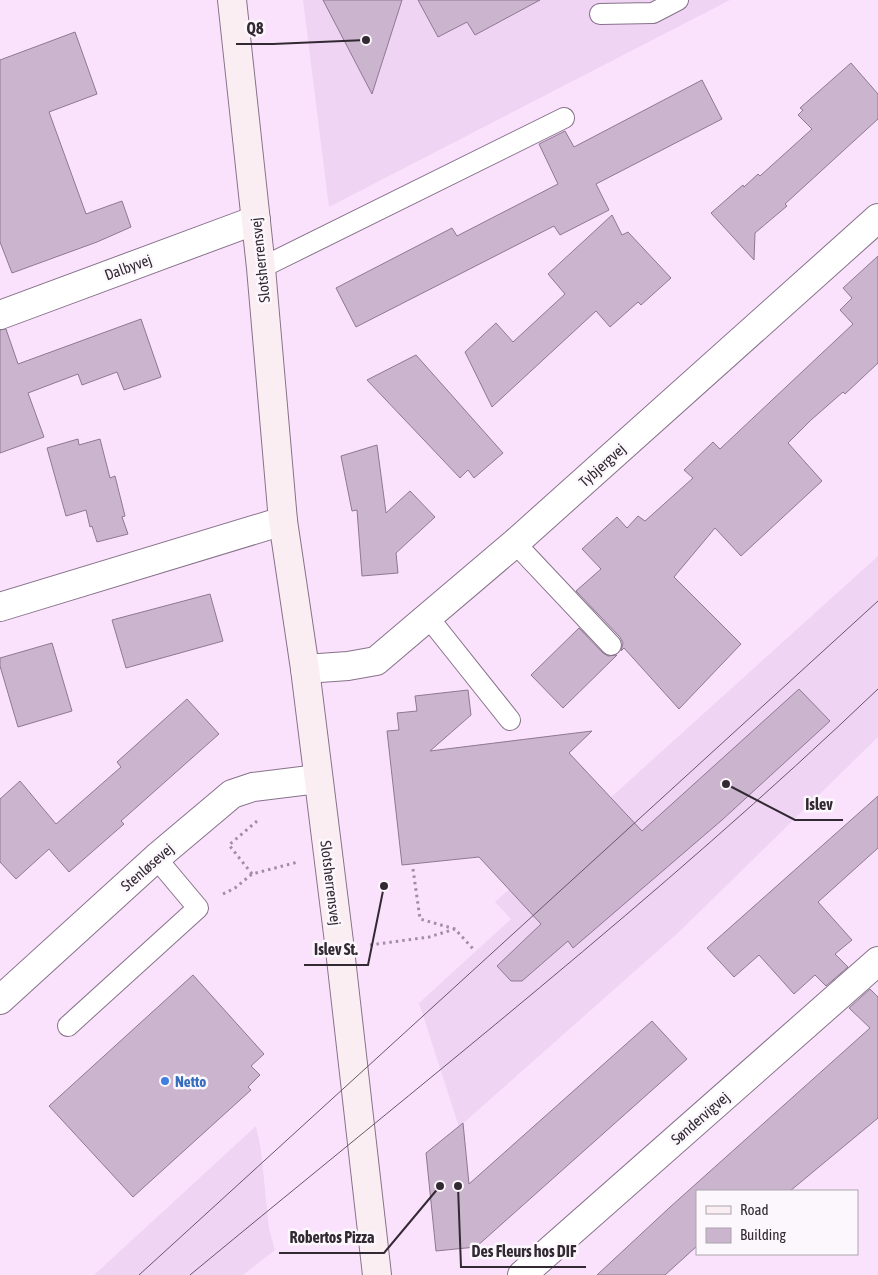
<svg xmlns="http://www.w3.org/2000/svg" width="878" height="1275" viewBox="0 0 878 1275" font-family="'Asap Condensed',sans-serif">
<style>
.built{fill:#f0d4f4}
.building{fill:#cbb4ce;stroke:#8e7991}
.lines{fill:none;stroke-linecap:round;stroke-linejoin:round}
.lane-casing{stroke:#87728a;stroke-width:22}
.street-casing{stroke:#87728a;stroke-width:30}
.secondary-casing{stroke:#87728a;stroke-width:30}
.path{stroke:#9f8ea1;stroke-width:3;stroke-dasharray:2.5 4;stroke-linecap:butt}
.lane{stroke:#fff;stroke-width:20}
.street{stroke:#fff;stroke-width:28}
.secondary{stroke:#fbeef3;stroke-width:28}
.tram{stroke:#655866;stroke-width:1}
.shop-dot{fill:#3f7fe0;stroke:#fcf7fc;stroke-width:2}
.labels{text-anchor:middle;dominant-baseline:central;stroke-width:5;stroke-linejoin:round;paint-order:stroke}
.street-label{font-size:15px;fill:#322933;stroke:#fcf7fc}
.shop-label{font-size:15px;font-weight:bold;fill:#366cbe;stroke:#fcf7fc;text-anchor:start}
.leader{fill:none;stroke:#322933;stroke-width:2}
.callout-dot{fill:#322933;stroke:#fcf7fc;stroke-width:2}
.callout-label{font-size:16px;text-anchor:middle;font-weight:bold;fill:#322933;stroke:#fcf7fc;stroke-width:5;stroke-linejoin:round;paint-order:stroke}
</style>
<rect width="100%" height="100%" fill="#fae2fd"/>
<path class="built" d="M 303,0 L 730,0 L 329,207 Z
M 878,556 L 878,737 L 679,932 L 459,1127 L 419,1003 L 511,919 L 495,902 Z
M 256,1126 L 261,1150 L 269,1229 L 275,1250 L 243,1275 L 94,1275 Z"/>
<path class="building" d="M 323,0 L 402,0 L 372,94 Z
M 418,0 L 540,0 L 475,35 L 467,22 L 438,37 Z
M 75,32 L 97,94 L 49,112 L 86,214 L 122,201 L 131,227 L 97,242 L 12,273 L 0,242 L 0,60 Z
M 851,63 L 878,94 L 878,119 L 785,204 L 787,206 L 755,233 L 754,260 L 711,213 L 743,185 L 744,187 L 758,174 L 760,176 L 812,129 L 798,115 L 803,110 L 800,108 Z
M 702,80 L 722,119 L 596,184 L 609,210 L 560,235 L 554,226 L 356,327 L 336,288 L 452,228 L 457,236 L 558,184 L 539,144 L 565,131 L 574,147 Z
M 612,215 L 622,235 L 628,232 L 671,278 L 641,305 L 638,302 L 610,327 L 596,311 L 492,407 L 465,352 L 496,323 L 513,342 L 565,294 L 548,274 Z
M 878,256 L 878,363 L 845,394 L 843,392 L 811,420 L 788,443 L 822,481 L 741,556 L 715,528 L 674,577 L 741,644 L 679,709 L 624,648 L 621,651 L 623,643 L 620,637 L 576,591 L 601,569 L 582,549 L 617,517 L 627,528 L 638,516 L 645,521 L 693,478 L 684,470 L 713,442 L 720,449 L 853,324 L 840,310 L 852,298 L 843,288 Z
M 141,319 L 161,377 L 124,390 L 117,372 L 82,385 L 78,374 L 28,393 L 44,437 L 0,453 L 0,330 L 6,329 L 18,364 Z
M 416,355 L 503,453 L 474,478 L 468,470 L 460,478 L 367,380 Z
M 78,439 L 79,445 L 100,439 L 110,478 L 115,476 L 125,516 L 122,517 L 128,534 L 97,542 L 92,526 L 90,527 L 86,510 L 66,516 L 47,448 Z
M 377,445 L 386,513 L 410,491 L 435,517 L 396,553 L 398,573 L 362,576 L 357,510 L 352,511 L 341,456 Z
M 210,594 L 223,641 L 126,668 L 112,620 Z
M 579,628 L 603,653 L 608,656 L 617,655 L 563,708 L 531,675 Z
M 52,643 L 72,711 L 18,727 L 0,666 L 0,658 Z
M 799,689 L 830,721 L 722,820 L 573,948 L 568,941 L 522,981 L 511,981 L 497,966 L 541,924 L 479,857 L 402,865 L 387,731 L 399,730 L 397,713 L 417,711 L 415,696 L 468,690 L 471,715 L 430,751 L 592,731 L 569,753 L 642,831 Z
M 187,699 L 219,734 L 121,821 L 124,824 L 69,872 L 49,849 L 16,879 L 0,862 L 0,799 L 20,781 L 56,824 L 121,767 L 117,762 Z
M 878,796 L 878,848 L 818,902 L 852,940 L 835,954 L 848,967 L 826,986 L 815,975 L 794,994 L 759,955 L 734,977 L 707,948 Z
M 193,975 L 264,1054 L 251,1066 L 260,1075 L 248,1087 L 251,1090 L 133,1197 L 49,1106 Z
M 870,989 L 878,997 L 878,1118 L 790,1191 L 697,1191 L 697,1246 L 665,1275 L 597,1275 L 669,1208 L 870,1028 L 849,1008 Z
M 652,1021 L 687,1059 L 476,1247 L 436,1251 L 426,1153 L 463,1123 L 469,1184 Z"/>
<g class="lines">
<defs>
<path id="lane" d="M 600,14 L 653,13 L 678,0
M 261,268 L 564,118
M 515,543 L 611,645
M 428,617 L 510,720
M 68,1026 L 198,908 L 156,858"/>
<path id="street" d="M 0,315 L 256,220
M 0,607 L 283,521
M 305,669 L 348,666 L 376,661 L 515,543 L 878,218
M 0,1000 L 156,858 L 232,794 L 253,787 L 318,779
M 522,1275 L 878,961"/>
<path id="secondary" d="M 232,0 L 261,268 L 283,521 L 305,669 L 340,950 L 377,1275"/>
</defs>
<use href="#lane" class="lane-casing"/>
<use href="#street" class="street-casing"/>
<use href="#secondary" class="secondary-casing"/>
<path class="path" d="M 413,869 L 420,919 L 455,929 L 475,951
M 252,874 L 229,845 L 257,821
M 223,894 L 235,888 L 252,874 L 298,862
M 370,945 L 429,937 L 455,929"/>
<use href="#lane" class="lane"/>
<use href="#street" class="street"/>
<use href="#secondary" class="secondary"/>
<path class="tram" d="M 139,1275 L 878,601
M 190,1275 C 422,1083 660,897 878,689"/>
</g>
<circle class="shop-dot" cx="165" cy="1081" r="5"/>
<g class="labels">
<g class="street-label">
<text transform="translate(260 260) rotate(-96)">Slotsherrensvej</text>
<text transform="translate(128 267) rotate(-20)">Dalbyvej</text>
<text transform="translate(602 465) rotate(-42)">Tybjergvej</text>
<text transform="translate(147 867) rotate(-41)">Stenløsevej</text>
<text transform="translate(331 883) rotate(83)">Slotsherrensvej</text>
<text transform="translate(700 1118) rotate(-41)">Søndervigvej</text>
</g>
<g class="shop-label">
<text x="175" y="1081">Netto</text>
</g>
</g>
<path class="leader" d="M366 40L273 44H236M726 784L795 820H843M384 886L368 965H304M440 1186L384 1253H279M458 1186L461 1267H586"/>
<g class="callout-dot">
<circle cx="366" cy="40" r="5"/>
<circle cx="726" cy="784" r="5"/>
<circle cx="384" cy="886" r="5"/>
<circle cx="440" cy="1186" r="5"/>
<circle cx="458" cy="1186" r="5"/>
</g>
<g class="callout-label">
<text x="255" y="34">Q8</text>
<text x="819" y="810">Islev</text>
<text x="336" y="955">Islev St.</text>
<text x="332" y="1243">Robertos Pizza</text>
<text x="524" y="1257">Des Fleurs hos DIF</text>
</g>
<rect x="696" y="1190" width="162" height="65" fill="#fcf7fc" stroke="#aba5ac"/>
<rect x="706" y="1206" width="25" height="8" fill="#fbeef3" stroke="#aba5ac"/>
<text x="740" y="1215" font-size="15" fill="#322933">Road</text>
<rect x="706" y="1228" width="25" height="15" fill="#cbb4ce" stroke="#aba5ac"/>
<text x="740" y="1240" font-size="15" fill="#322933">Building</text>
</svg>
